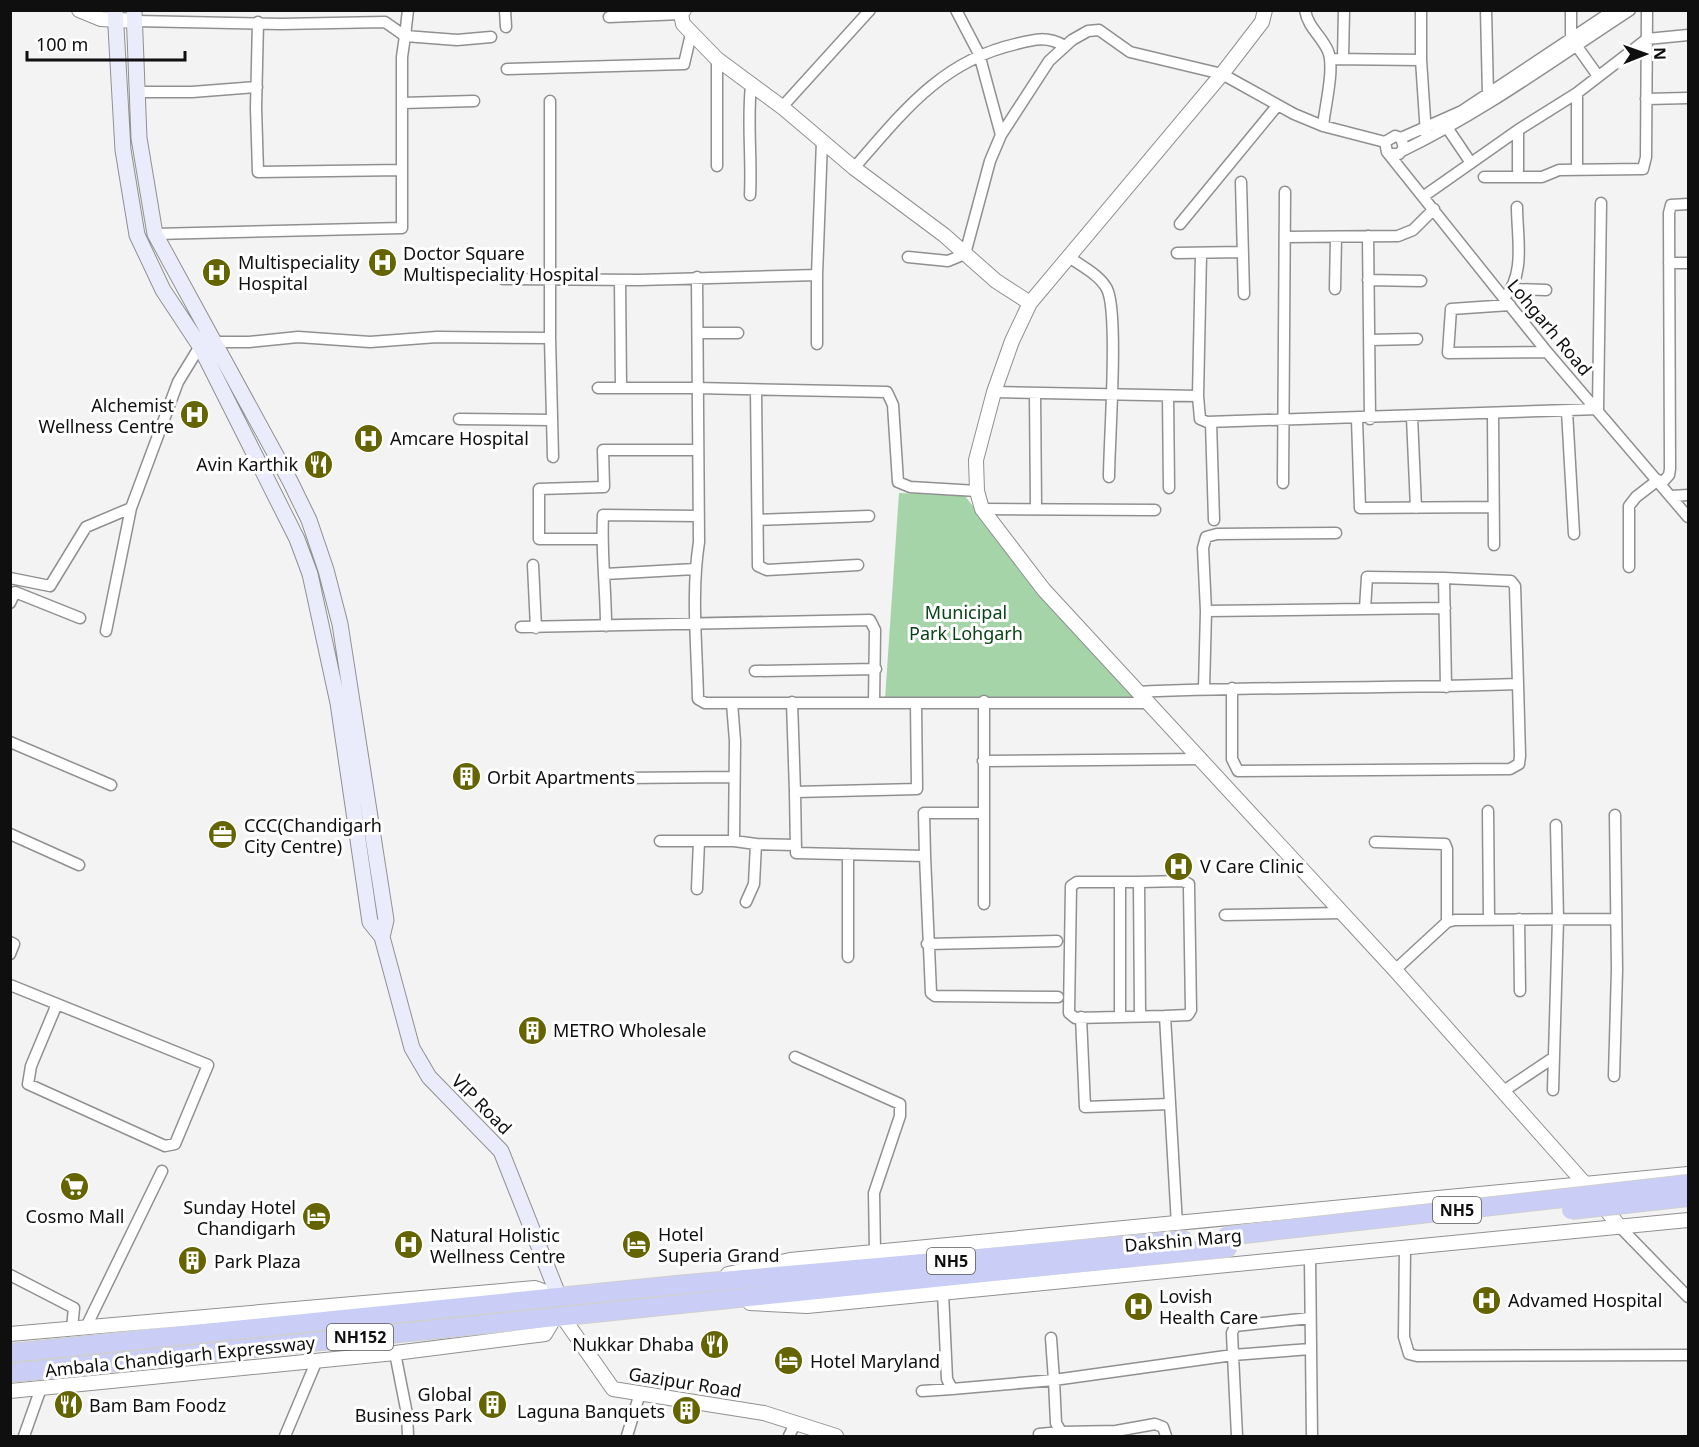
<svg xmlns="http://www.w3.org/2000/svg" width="1699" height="1447" viewBox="0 0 1699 1447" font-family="'Noto Sans',sans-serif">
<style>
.green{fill:#a4d4a8}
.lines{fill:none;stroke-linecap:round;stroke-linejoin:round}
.minor-casing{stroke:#909091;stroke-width:13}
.tertiary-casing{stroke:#909091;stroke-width:16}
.secondary-casing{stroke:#909091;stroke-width:17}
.trunk-casing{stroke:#cfcfcf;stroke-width:20}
.minor{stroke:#fff;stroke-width:10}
.tertiary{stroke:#fff;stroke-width:14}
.secondary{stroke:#ebecfb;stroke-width:15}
.trunk{stroke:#cacef6;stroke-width:18}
.trunk-bridge-casing{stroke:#cfcfcf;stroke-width:20;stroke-linecap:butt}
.trunk-bridge{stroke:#cacef6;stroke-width:18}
.labels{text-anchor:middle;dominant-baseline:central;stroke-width:6;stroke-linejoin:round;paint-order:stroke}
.shield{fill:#fff;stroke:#575757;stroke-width:1.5}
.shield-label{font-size:16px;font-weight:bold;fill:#0f0f0f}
.poi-label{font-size:18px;fill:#0f0f0f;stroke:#fff;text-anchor:start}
.street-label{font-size:18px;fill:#0f0f0f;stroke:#fff}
.park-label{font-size:18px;fill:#074316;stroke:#fff}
</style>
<rect width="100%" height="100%" fill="#f3f3f4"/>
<path class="green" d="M 899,493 L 965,496 L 1053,608 L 1135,698 L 885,699 Z"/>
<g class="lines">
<defs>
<path id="minor" d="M 408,10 L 405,36 L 457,40 L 491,37
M 505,10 L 506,27
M 956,10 L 979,54 L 1001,135
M 1305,10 C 1308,28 1321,35 1328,51 C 1335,68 1325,106 1323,126
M 1486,10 L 1488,95 L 1491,99
M 1571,10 L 1571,38 L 1598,76
M 609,17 L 681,14
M 135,21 L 281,24 L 385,22 L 405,36 L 402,57 L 402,170 L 258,172 L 256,108 L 258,22
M 717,59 L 717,166
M 1330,59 L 1421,60 L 1421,10
M 1343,59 L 1344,10
M 1421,60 L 1426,134
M 507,69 L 684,64 L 691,34
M 137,92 L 192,92 L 257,87
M 1577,93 L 1577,169
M 1646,99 L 1688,98
M 402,103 L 474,101
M 782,107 L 870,10
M 1448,129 L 1471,163
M 1518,130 L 1518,170
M 1401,138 L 1462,111 L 1614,10
M 1402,151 C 1483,112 1555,59 1630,10
M 1391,154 L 1399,154 L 1404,148 L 1401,138 L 1395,136 L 1385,142 L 1387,152 L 1547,352 L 1688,517
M 854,168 C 902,113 941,61 1016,44 C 1035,39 1047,36 1065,46
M 1484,177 L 1542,177 L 1559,170 L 1643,169 L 1646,157 L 1647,10
M 1241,182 L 1244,294
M 750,195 C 752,158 747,122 751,86
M 1424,196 L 1518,130 L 1577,93 L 1647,39 L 1688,35
M 1180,224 L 1277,106
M 155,234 L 402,228 L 402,170
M 1368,236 L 1370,419
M 1285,237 L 1398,236 L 1413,230 L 1434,209
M 1177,253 L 1243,252
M 908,257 L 948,261 L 965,254 L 990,161 L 1001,135 L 1049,61 L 1072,40 L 1088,31 L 1099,30 L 1130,52 L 1222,74 L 1294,114 L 1323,126 L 1385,142
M 1069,257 C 1081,266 1100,275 1107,289 C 1119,313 1109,443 1109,477
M 1669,263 L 1688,263
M 817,275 L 817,344
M 697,277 L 699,542 C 691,594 697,646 698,699 L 705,703 L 1149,703
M 503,279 L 639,280 L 817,275 L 822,141
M 620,280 L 621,388
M 1368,280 L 1421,281
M 1335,289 L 1336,237
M 1513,289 L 1546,290
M 1504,298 C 1526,275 1517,237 1517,207
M 1510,305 L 1451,309 L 1448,353 L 1547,352
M 698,333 L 738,333
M 550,338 L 553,457
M 1369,340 L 1417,339
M 598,388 L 696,388 L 887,392 L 893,405 L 898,482 L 910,487 L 977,491
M 756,390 L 758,566 L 767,570 L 858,565
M 994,392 L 1198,396 L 1200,419 L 1207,422 L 1598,409 L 1601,203
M 1035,394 L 1036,508
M 1168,396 L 1169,488
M 1198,396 L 1201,254
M 1567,411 L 1574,534
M 1493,414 L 1494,545
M 1412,417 L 1416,508
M 459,419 L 552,420
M 1357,419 L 1360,508 L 1493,507
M 1211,422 L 1214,520
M 1283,483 L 1285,192
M 1661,484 L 1669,475 L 1670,469 L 1669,213 L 1671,205 L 1688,204
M 1671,496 L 1688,495
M 982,509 L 1155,510
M 758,520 L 869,516
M 602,539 L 539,539 L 539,489 L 604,487 L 603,450 L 696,450
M 533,565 L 536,628
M 1629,567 L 1629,506 L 1636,497 L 1658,480
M 605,574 L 695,569
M 10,578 L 50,586 L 86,527 L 131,508
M 10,603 L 15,592 L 80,618
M 1365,609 L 1445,608
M 1206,611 L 1365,609 L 1367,577 L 1444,578
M 606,626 C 606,589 601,552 603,515 L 698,516
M 521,627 L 870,620 L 875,630 L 874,703
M 106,631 L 131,508 L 178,382 L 200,346 L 215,342 L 249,342 L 298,337 L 370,342 L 437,337 L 550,338 L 550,101
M 755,671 L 876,669
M 1232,688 L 1232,759 L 1238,771 L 1510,769 L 1519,764 L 1520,756 L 1518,684
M 1204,689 L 1206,611 L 1203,548 L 1206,537 L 1217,534 L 1336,533
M 1138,692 C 1264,686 1391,689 1518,684 L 1515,586 L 1511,581 L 1444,578 L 1446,687
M 792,702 L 795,792
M 916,703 L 917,789 L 795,792 L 796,853 L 925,856 L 931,993 L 935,996 L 1058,997
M 10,742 L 111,785
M 983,761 L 1202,759
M 621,778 L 733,777
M 1488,811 L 1489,919
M 10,834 L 79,865
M 660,841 L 734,841 L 735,741 L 732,703
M 734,841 L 756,844 L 754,884 L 746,902
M 1375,842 L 1445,844 L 1447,849 L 1447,922
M 756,844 L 796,845
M 848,854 L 848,957
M 925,856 L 924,813 L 983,813
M 1120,882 L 1077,882 L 1071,886 L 1069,1013 L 1075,1018 L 1165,1016 L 1177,1225
M 697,889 L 699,841
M 984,904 L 984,701
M 1225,915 L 1342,913
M 1519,919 L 1520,991
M 10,942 L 14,944 L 10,954
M 927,944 L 1057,941
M 1395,970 L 1447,922 L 1455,920 L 1616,919
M 10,985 L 208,1065 L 175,1144 L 165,1146 L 28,1084 L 31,1066 L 57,1004
M 1140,1015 L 1139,882 L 1183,881 L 1189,884 L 1189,888 L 1191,1010 L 1188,1015 L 1165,1016
M 1120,1016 L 1120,882 L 1139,882
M 1081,1017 L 1085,1107 L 1170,1104
M 795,1057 L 900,1104 L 900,1116 L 874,1193 L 875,1252
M 1614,1076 L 1617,970 L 1615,815
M 1553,1090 L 1558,919 L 1556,825
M 1502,1092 L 1553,1058
M 1620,1227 L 1688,1297
M 1405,1248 L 1404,1337 L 1409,1354 L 1417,1356 L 1688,1355
M 1310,1257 L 1312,1436
M 10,1275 L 74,1308 L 72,1328
M 943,1293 L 947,1379 L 952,1389 L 1054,1380 L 1056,1423 L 1061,1432 L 1116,1431 L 1155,1424 L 1163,1427 L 1166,1436
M 1310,1318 L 1235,1326 L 1232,1333 L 1233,1355 L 1310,1349
M 87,1325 L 162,1171
M 1051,1338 L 1054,1380 L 1233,1355 L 1237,1436
M 395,1353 L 407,1414 L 408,1436
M 922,1391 L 952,1389
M 1039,1434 L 1061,1432
M 24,1436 L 41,1388
M 285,1436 L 317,1360
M 627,1436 L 640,1393
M 789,1436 L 796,1422"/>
<path id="tertiary" d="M 79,10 L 101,19 L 135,21
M 684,10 L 681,14 L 683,24 L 717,59 L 782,107 L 854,168 L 944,235 L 996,281 L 1030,303
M 1265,10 L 1262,22 L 1222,74 L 1030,303 L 1012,341 L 994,392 L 976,460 L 977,491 L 982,509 L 1044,590 L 1395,970 L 1586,1185 L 1620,1227
M 728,1274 L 790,1260 L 1688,1174
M 750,1303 L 807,1306 L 1688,1220
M 562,1316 L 613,1389 L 764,1413 L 836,1436
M 10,1334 L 535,1288 L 557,1296
M 10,1391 L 395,1353 L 545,1334 L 555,1317"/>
<path id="secondary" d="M 115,10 L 123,150 L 137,235 L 163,290 L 200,346 L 297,539 L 310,574 L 338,703 L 370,922 L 382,937 L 412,1048 L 429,1077 L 501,1151 L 559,1297
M 134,10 L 139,138 L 155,234 L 290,481 L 309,520 L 326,570 L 340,624 L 386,920 L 382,937"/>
<path id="trunk" d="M 10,1353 L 676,1285 L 1183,1240
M 10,1373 L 1227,1248"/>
</defs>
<use href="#minor" class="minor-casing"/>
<use href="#tertiary" class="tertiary-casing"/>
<use href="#secondary" class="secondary-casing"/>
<use href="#trunk" class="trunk-casing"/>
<use href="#minor" class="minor"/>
<use href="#tertiary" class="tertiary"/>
<use href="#secondary" class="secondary"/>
<use href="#trunk" class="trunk"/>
<defs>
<path id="trunk-bridge" d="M 1571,1210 L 1688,1197
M 1226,1236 L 1688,1184"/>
</defs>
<use href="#trunk-bridge" class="trunk-bridge-casing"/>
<use href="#trunk-bridge" class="trunk-bridge"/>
</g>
<defs>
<symbol id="hospital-disc" viewBox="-11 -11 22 22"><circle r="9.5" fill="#646500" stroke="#fff"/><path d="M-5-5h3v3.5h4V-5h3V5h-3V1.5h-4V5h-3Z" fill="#fff"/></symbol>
<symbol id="restaurant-disc" viewBox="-11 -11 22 22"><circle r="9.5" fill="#646500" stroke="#fff"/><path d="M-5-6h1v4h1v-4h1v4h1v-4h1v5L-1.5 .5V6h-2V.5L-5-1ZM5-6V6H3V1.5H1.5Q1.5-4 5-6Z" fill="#fff"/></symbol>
<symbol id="building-disc" viewBox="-11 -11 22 22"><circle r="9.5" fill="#646500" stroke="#fff"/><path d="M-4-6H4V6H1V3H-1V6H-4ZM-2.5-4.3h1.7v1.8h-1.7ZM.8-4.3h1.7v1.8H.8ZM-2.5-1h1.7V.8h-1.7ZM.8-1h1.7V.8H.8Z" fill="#fff"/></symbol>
<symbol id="office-disc" viewBox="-11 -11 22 22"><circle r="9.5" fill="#646500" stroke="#fff"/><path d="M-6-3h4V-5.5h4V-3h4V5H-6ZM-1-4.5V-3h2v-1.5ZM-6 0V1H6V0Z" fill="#fff"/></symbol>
<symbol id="supermarket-disc" viewBox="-11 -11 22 22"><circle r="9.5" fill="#646500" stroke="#fff"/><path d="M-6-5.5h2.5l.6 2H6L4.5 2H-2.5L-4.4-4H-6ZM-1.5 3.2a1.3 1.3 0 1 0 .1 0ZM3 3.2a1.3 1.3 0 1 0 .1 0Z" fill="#fff"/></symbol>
<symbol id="hotel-disc" viewBox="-11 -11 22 22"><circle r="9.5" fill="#646500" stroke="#fff"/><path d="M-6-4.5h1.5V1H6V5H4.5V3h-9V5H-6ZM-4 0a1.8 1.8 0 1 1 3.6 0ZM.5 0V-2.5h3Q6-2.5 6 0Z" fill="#fff"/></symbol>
</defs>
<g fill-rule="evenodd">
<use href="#hospital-disc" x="366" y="246" width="33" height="33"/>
<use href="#hospital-disc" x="200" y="256" width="33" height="33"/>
<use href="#hospital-disc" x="178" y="398" width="33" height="33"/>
<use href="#hospital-disc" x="352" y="422" width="33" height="33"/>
<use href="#restaurant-disc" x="302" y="448" width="33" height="33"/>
<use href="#building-disc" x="450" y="760" width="33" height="33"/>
<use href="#office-disc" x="206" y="818" width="33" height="33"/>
<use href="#hospital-disc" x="1162" y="850" width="33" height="33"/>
<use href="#building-disc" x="516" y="1014" width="33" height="33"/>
<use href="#supermarket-disc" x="58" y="1170" width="33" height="33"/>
<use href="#hotel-disc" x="300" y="1200" width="33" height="33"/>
<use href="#hotel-disc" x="620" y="1228" width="33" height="33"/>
<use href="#hospital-disc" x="392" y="1228" width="33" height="33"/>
<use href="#building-disc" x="176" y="1244" width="33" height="33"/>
<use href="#hospital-disc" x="1470" y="1284" width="33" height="33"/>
<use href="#hospital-disc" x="1122" y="1290" width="33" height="33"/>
<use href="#restaurant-disc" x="698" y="1328" width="33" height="33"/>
<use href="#hotel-disc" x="772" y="1344" width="33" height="33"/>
<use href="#building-disc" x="476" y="1388" width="33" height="33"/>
<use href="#restaurant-disc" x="52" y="1388" width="33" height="33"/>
<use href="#building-disc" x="670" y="1394" width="33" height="33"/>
</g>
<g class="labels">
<g class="shield">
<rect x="1433" y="1197" width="48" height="26" rx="4.5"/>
<rect x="927" y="1248" width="48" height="26" rx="4.5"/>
<rect x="327" y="1324" width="66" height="26" rx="4.5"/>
</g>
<g class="shield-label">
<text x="1457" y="1210">NH5</text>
<text x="951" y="1261">NH5</text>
<text x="360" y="1337">NH152</text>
</g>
<g class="poi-label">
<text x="403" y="253">Doctor Square<tspan x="403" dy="21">Multispeciality Hospital</tspan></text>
<text x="238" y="262">Multispeciality<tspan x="238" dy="21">Hospital</tspan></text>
<text x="174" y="405" text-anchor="end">Alchemist<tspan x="174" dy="21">Wellness Centre</tspan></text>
<text x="390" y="438">Amcare Hospital</text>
<text x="298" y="464" text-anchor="end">Avin Karthik</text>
<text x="487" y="777">Orbit Apartments</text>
<text x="244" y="825">CCC(Chandigarh<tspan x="244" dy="21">City Centre)</tspan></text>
<text x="1200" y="866">V Care Clinic</text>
<text x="553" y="1030">METRO Wholesale</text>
<text x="296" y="1207" text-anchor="end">Sunday Hotel<tspan x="296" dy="21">Chandigarh</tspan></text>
<text x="75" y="1216" text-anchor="middle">Cosmo Mall</text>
<text x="658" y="1234">Hotel<tspan x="658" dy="21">Superia Grand</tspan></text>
<text x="430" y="1235">Natural Holistic<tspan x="430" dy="21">Wellness Centre</tspan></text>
<text x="214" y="1261">Park Plaza</text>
<text x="1159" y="1296">Lovish<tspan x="1159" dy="21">Health Care</tspan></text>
<text x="1508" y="1300">Advamed Hospital</text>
<text x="694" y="1344" text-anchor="end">Nukkar Dhaba</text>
<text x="810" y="1361">Hotel Maryland</text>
<text x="472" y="1394" text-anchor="end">Global<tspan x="472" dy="21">Business Park</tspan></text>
<text x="89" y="1405">Bam Bam Foodz</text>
<text x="665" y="1411" text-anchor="end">Laguna Banquets</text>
</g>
<g class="street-label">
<text transform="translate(1550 327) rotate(50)">Lohgarh Road</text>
<text transform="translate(482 1104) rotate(45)">VIP Road</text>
<text transform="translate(1183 1240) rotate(-5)">Dakshin Marg</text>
<text transform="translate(180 1356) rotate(-6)">Ambala Chandigarh Expressway</text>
<text transform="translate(685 1382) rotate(9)">Gazipur Road</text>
</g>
<g class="park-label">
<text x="966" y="612">Municipal<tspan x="966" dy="21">Park Lohgarh</tspan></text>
</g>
</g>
<rect width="1699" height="1447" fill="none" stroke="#0f0f0f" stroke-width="24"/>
<g transform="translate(1645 54) rotate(89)" stroke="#ffffff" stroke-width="4.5" paint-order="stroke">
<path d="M0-4.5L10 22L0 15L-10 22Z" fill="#0f0f0f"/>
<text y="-9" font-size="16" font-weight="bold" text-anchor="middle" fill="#0f0f0f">N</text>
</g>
<path d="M27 51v9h158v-9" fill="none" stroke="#0f0f0f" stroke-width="3"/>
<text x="36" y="51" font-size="18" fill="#0f0f0f" stroke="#ffffff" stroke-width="4.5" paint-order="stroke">100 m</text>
</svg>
